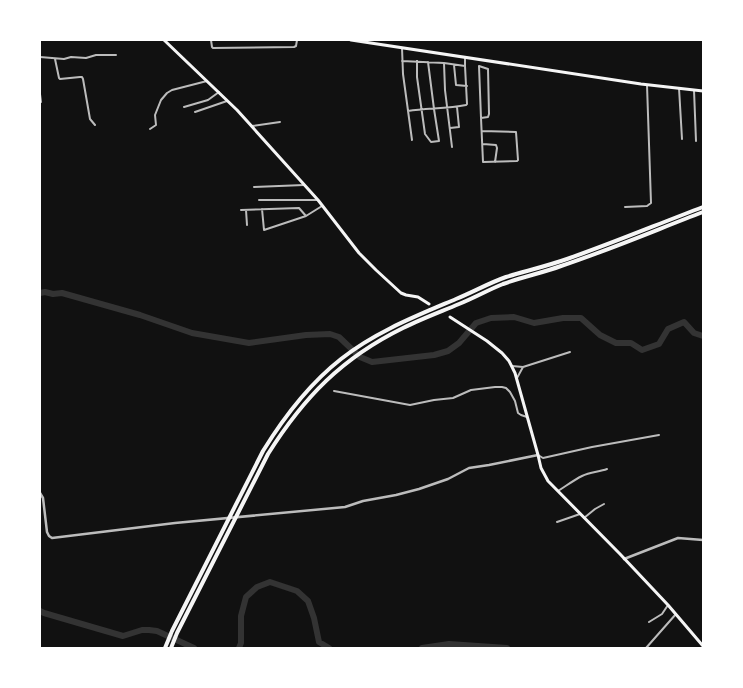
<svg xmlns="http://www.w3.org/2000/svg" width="743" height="688" viewBox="0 0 743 688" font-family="'Fira Sans',sans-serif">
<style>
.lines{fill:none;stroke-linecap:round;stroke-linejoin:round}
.river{stroke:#333;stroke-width:6}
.minor{stroke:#bcbcbc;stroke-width:2}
.tertiary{stroke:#bcbcbc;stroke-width:2.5}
.secondary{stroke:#f5f5f5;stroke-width:3}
.motorway{stroke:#f5f5f5;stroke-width:4}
</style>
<rect width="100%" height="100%" fill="#111"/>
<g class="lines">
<path class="river" d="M 40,293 L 45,292 L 53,294 L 62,293 L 140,315 L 192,333 L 249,343 L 306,335 L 330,334 L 339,337 L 360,357 L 372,362 L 434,355 L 448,351 L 459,343 L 476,323 L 491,318 L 514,317 L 534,323 L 563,318 L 581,318 L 600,335 L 616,343 L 631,343 L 642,350 L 659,344 L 668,329 L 684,322 L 694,333 L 703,336
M 40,611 L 44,613 L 123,636 L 142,630 L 149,630 L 157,631 L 194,648
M 239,648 L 241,643 L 241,616 L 246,597 L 257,587 L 270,582 L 297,591 L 308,601 L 314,618 L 319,642 L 329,648
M 422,648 L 449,644 L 507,648"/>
<path class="minor" d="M 211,40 L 212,47 L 213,48 L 294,47 L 296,46 L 297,40
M 402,48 L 403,74 L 412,140
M 40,57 L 64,59 L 71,57 L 86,58 L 96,55 L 116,55
M 465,57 L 465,66
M 55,59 L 59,78 L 60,79 L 80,77 L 82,77 L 83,79 L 90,119 L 95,125
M 402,61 L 444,63 L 445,90 L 452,147
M 417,61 L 417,77 L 425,134 L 431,142 L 439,141 L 434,109 L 428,62
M 454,65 L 456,85 L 467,86
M 479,66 L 488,69 L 489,114 L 488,117 L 481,118 Z
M 679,88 L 682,139
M 694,90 L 696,141
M 40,94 L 41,102
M 184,107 L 208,100 L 219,92
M 408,111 C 427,108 447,109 466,105 L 467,104 L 465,66 L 444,63
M 195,112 L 227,101
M 481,118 L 483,162 L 517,161 L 518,160 L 516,132 L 482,131
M 252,126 L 280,122
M 450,128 L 459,127 L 457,107
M 150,129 L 156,125 L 155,115 L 161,100 L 167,93 L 172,90 L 207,81
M 483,144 L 496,145 L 497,148 L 495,162
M 254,187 L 304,185
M 259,200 L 318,200
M 625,207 L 647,206 L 651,203 L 647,85
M 262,209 L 264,230 L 306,216
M 241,210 L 299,208 L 306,216 L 322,206
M 246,210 L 247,225
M 512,366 L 523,367 L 570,352
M 517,378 L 523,367
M 334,391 L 410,405 L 434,400 L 453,398 L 471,390 L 495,387 L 502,387 L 506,388 L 510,392 L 515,401 L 518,413 L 521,415 L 527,417
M 538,455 L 543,458 L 592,447 L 659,435
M 558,491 C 566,486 574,480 582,476 C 590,472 599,472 607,469
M 584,518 L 595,509 L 604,504
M 557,522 L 580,514
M 649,622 L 662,614 L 668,605
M 646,648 L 676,614"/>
<path class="tertiary" d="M 40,493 L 43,498 L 47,532 L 49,536 L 52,538 L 175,523 L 345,507 L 363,501 L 396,495 L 419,489 L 448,479 L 469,468 L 489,465 L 538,455
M 624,559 L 678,538 L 703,540"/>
<path class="secondary" d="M 164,40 L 237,110 L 318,200 L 359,253 L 376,270 L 401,293 L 406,295 L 418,297 L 429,304
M 351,40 L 641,84 L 703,91
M 450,317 L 487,341 L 502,353 L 509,361 L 515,373 L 538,455 L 541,468 L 548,481 L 620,554 L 668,605 L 703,646"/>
<path class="motorway" d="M 165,648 L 172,631 L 263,451 C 284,417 309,384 341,359 C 375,332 416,316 456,299 C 473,292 489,283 506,277 C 526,271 547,266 567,259 C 613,243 658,224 703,207
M 171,648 L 177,633 L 268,454 C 304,397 342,358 403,328 C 421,319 440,312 459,304 C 474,298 488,290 503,284 C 522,277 542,273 561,266 C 609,250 656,230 703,212"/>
</g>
<rect width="743" height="688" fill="none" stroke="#ffffff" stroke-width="82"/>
</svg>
